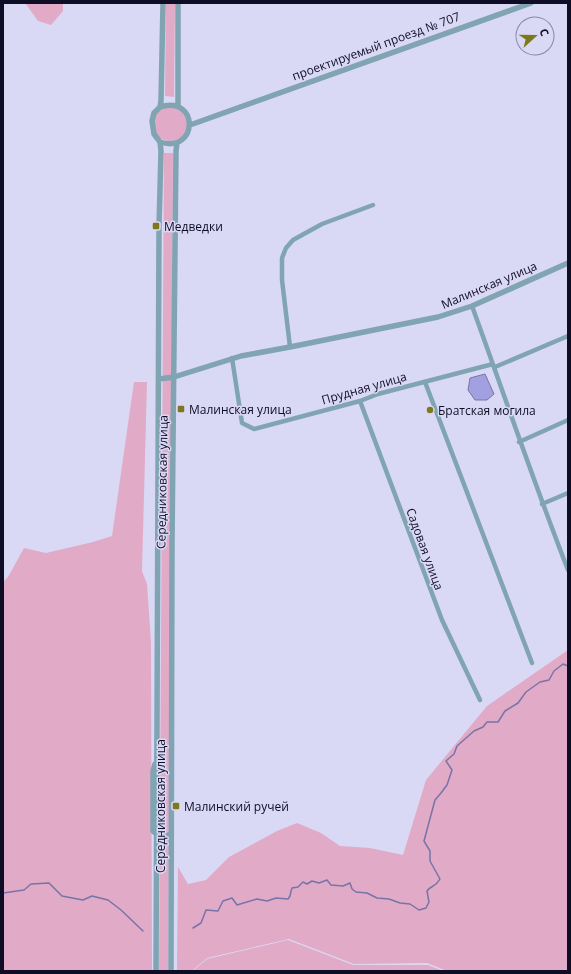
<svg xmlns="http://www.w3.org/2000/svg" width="571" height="974" viewBox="0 0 571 974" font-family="'Open Sans',sans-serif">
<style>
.green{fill:#e1aac7}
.water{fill:#a3a0e1;stroke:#7774a9}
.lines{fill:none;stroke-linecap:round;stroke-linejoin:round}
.stream{stroke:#7774a9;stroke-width:1.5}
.minor{stroke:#81a4b3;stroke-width:4.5}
.tertiary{stroke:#81a4b3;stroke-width:5.5}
.poi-dot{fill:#7e781d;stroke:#d9d9f5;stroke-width:1.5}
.labels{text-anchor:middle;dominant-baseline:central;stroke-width:3;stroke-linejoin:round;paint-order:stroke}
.street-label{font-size:12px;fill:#0f0c25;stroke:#d9d9f5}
.poi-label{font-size:12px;fill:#0f0c25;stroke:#d9d9f5;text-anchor:start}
</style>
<rect width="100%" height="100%" fill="#d9d9f5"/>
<path class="green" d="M 25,3 L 63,3 L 63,11 L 51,25 L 38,21 Z
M 166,3 L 175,3 L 174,97 L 165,96 Z
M153 124a17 17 0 1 1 34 0a17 17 0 1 1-34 0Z
M 164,153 L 173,153 L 168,971 L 159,971 Z
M 134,382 L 147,382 L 142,571 L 147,584 L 151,643 L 152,971 L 3,971 L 3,582 L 8,577 L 24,548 L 46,553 L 93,542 L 112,536 Z
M 568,650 L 568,971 L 447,971 L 427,963 L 354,964 L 289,939 L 207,958 L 192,971 L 177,971 L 178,867 L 188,884 L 206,880 L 229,857 L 277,831 L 297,823 L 321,833 L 340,846 L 370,848 L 403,855 L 426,780 L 487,706 Z
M 288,940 L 353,965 L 428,965 L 443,971 L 193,971 L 207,959 Z"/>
<path class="water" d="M 485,374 L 494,394 L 487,400 L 475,400 L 468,390 L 470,378 Z"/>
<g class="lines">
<path class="stream" d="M 3,893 L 24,890 L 31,884 L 49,883 L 62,896 L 83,900 L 92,896 L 108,900 L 121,910 L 143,931
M 193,928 L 201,923 L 206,910 L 218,911 L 223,901 L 232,898 L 237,905 L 257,899 L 267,901 L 276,898 L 288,899 L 290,896 L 291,891 L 292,888 L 298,887 L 303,882 L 307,884 L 312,881 L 319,883 L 327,880 L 331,885 L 343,886 L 350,883 L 352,889 L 356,892 L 367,893 L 377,898 L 389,899 L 400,903 L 410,904 L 419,910 L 426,908 L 429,902 L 427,891 C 431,885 435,888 440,879 L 430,861 L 430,851 L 424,841 L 435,800 L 441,793 L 447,785 L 452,770 L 446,761 L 454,754 L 457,746 L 474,731 L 483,727 L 487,722 L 498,722 L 505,711 L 518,703 L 526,692 L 540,682 L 549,680 L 554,671 L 563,664 L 568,666"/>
<path class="minor" d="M 472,306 C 504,394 534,483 568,570
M 290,347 L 282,280 L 282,258 L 286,248 L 293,240 L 322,224 L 373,205
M 232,358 L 242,423 L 254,429 L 360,401 L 378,394 L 493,364
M 495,367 L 568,336
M 425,382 L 532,663
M 360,401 L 442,620 L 480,700
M 519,442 L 568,420
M 542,504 L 568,493"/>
<path class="tertiary" d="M 178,3 L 178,106
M 160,107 C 200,95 198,154 160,142
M 190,125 L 531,3
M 159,379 L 174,377 L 241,356 L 290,347 L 438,317 L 472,306 L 568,263
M 155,764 L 153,771 L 153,831 C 159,837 164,838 171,834
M 156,971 L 159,226 L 161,151 L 160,142 L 154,134 L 152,121 L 154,113 L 160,107 L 161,101 L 163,3
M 171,971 L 172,544 L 176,151 L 177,143"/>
</g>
<g class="poi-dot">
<rect x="152" y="222" width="8" height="8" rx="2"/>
<rect x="177" y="405" width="8" height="8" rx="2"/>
<circle cx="430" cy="410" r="4"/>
<rect x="172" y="802" width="8" height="8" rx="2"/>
</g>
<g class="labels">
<g class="street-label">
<text transform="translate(376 46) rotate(-20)">проектируемый проезд № 707</text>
<text transform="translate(489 285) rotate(-23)">Малинская улица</text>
<text transform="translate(364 388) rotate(-16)">Прудная улица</text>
<text transform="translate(162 482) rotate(-89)">Середниковская улица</text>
<text transform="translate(425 549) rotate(70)">Садовая улица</text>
<text transform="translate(160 806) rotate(-90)">Середниковская улица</text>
</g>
<g class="poi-label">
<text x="164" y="226">Медведки</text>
<text x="189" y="409">Малинская улица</text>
<text x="438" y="410">Братская могила</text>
<text x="184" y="806">Малинский ручей</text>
</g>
</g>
<rect width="571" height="974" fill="none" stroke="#0f0c25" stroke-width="8"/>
<g transform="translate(535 36) rotate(69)"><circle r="19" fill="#d9d9f5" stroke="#8887a2"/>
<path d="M0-3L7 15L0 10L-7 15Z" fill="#7e781d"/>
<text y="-6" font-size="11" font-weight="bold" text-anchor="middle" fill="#0f0c25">С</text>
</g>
</svg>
